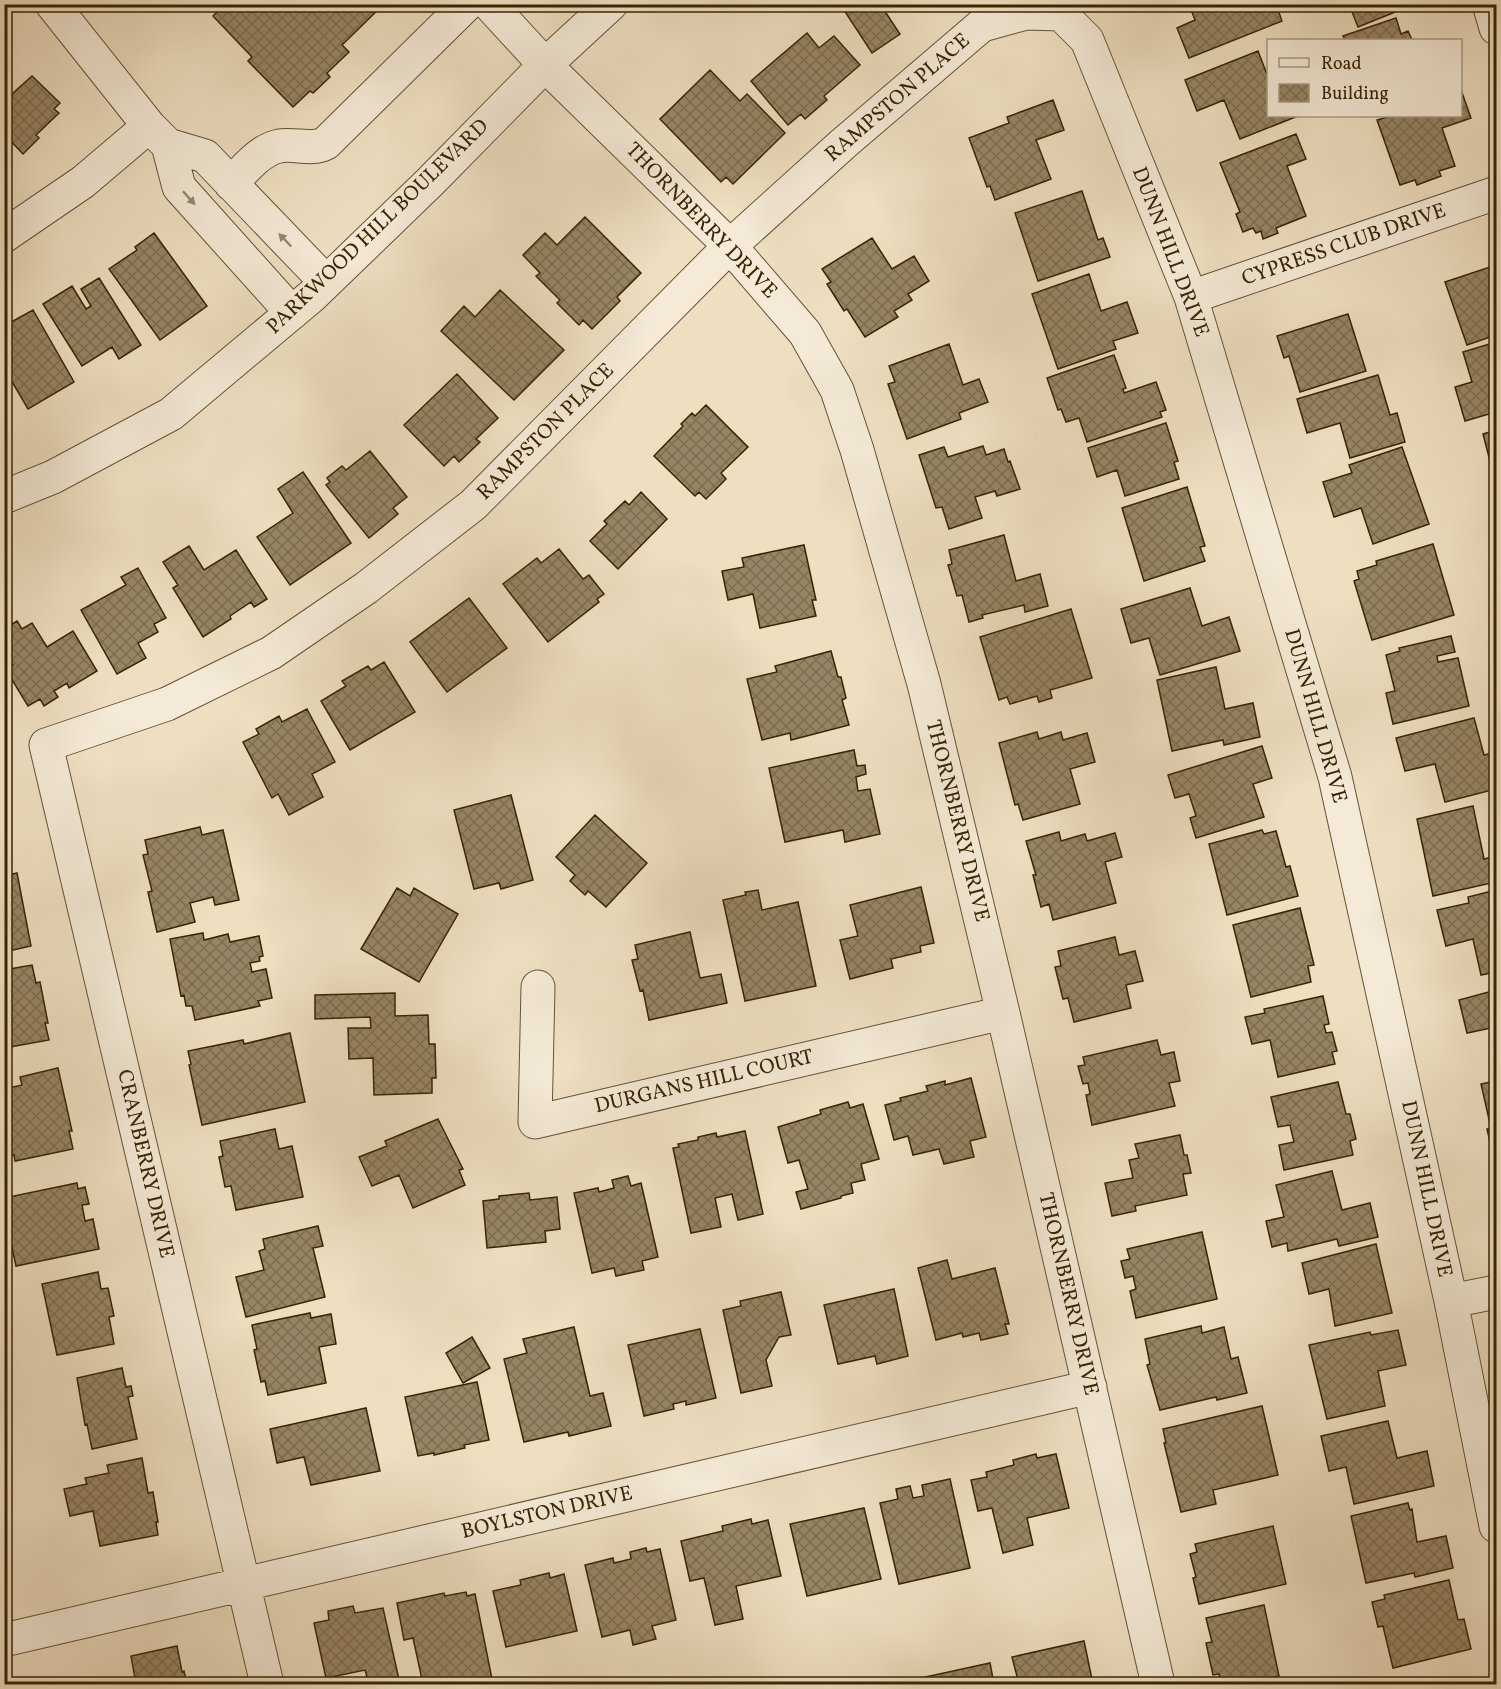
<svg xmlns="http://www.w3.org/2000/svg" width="1501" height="1689" viewBox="0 0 1501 1689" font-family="Vollkorn,serif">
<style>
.building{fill:url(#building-cross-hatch);stroke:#392402;stroke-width:1.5}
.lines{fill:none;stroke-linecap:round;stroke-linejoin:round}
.minor-casing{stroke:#665332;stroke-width:35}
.minor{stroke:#f4ead7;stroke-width:33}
.oneway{fill:#96876c}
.labels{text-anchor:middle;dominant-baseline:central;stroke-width:6;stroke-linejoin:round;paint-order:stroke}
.street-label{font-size:21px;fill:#392402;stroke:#f4ead7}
</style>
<defs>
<pattern id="building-cross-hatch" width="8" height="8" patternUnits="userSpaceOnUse" patternTransform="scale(1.5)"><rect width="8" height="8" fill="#978565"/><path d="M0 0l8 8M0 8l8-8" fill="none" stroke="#7c6d51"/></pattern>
</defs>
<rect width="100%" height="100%" fill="#eedfc1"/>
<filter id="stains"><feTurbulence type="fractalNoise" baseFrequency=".00333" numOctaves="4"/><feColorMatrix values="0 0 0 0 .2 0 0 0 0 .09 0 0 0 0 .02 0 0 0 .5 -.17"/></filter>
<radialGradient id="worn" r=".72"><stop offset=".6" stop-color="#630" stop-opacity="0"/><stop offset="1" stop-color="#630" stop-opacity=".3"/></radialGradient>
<path class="building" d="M 225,4 L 384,4 L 342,45 L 349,52 L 327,73 L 330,77 L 313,93 L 310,91 L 293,107 L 248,61 L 252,57 L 213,16 Z
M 840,4 L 885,4 L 882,7 L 900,34 L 872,53 Z
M 1189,4 L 1276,4 L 1282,21 L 1189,58 L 1177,28 L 1195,20 Z
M 1349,4 L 1415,4 L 1358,27 Z
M 1396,18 L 1401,34 L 1408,31 L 1412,40 L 1345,40 L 1343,36 Z
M 807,33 L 819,48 L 834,36 L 860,65 L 824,96 L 827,100 L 805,119 L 801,114 L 788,125 L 751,81 Z
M 1258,51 L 1268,77 L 1268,116 L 1298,116 L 1240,139 L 1224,100 L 1197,111 L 1185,80 Z
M 710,70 L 740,101 L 747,94 L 785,133 L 733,184 L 726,177 L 721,182 L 660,119 Z
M 32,76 L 60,103 L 54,109 L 59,113 L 36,135 L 39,138 L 23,154 L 4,134 L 4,101 Z
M 1460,87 L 1471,118 L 1442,128 L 1455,166 L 1439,171 L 1441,176 L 1417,185 L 1415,180 L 1400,185 L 1377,120 L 1391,116 L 1460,116 Z
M 1053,100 L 1064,130 L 1036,140 L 1051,179 L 995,200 L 990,186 L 987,187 L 969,138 L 1009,123 L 1007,117 Z
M 1296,134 L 1306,159 L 1287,166 L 1306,216 L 1276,228 L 1278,233 L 1263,239 L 1261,231 L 1256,233 L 1253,228 L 1243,232 L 1236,214 L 1240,212 L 1220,163 Z
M 1082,191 L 1098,240 L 1103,238 L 1110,257 L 1038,281 L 1015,213 Z
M 585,217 L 641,273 L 617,297 L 620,301 L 592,329 L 583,320 L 579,325 L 557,303 L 560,300 L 536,276 L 540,273 L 523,255 L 545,233 L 557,245 Z
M 154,233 L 207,306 L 160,340 L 109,269 L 137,250 L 135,247 Z
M 872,238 L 892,269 L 914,256 L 929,281 L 908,294 L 912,300 L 894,311 L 898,317 L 865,337 L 847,309 L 844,311 L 827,284 L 831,282 L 822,269 Z
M 1496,265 L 1496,335 L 1467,345 L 1445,282 Z
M 1089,274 L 1101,311 L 1127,302 L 1138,333 L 1113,341 L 1116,349 L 1058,369 L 1032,294 Z
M 99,278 L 141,345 L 119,359 L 112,347 L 82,366 L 43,304 L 72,286 L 86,309 L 91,306 L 81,289 Z
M 500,290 L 564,350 L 514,400 L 441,331 L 464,306 L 475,317 Z
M 33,310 L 74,382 L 28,409 L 4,368 L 4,326 Z
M 1348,314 L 1366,371 L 1300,392 L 1289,356 L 1284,358 L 1277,336 Z
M 1496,342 L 1496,412 L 1465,421 L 1455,387 L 1472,382 L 1463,352 Z
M 949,344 L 963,385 L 979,379 L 988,402 L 959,413 L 961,419 L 907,439 L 888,384 L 895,382 L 889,366 Z
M 1114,355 L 1126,388 L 1123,389 L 1124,393 L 1156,382 L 1166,410 L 1160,412 L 1162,417 L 1087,442 L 1079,418 L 1066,422 L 1061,409 L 1058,410 L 1047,378 Z
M 457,374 L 498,418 L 476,439 L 480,442 L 459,462 L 454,456 L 444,466 L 404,425 Z
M 1378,375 L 1390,415 L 1397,413 L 1405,442 L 1350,458 L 1340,423 L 1307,433 L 1297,399 Z
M 706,405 L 748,447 L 721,473 L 726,479 L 706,499 L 699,492 L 695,496 L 654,456 L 683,426 L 681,424 L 692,413 L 695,416 Z
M 1166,423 L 1178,461 L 1174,462 L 1179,479 L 1125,496 L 1117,470 L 1097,477 L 1088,448 Z
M 1496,430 L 1496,484 L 1483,434 Z
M 983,446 L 986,455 L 1004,449 L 1008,462 L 1010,461 L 1020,489 L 997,496 L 995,491 L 975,497 L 982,518 L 949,529 L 942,507 L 936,508 L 919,455 L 944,447 L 948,457 Z
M 1402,447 L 1429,524 L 1373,544 L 1361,508 L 1334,517 L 1323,482 L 1352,473 L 1349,465 Z
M 370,451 L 407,497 L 393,508 L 398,514 L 369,538 L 326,485 L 330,482 L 327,478 L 342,466 L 346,470 Z
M 303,472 L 351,543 L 290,585 L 257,537 L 293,513 L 278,489 Z
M 1187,487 L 1205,546 L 1200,547 L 1205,561 L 1144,581 L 1122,508 Z
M 641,492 L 667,519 L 618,569 L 590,541 L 607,524 L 604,521 L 625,501 L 629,505 Z
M 1004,535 L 1016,581 L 1040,574 L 1048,606 L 1025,612 L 1024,605 L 982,615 L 983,618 L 969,622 L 962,595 L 957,596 L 948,565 L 952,564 L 949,550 Z
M 1433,544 L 1454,615 L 1372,640 L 1354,581 L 1359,579 L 1357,571 L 1377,565 L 1376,561 Z
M 804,545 L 816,600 L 812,600 L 816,616 L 760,628 L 753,594 L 728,600 L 722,571 L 744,567 L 742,558 Z
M 189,546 L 204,570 L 236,550 L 267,599 L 254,607 L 251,602 L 230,616 L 231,619 L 203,637 L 173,588 L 178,585 L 163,562 Z
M 559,549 L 583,579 L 589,575 L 604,594 L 597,599 L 599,602 L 548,642 L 503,584 L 537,558 L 541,563 Z
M 138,568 L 166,618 L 154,624 L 158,632 L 138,643 L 146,658 L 117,674 L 81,610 L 126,585 L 121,577 Z
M 1190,588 L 1202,626 L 1229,617 L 1240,651 L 1160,675 L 1149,638 L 1131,643 L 1121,609 Z
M 469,598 L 507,648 L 447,692 L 410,642 Z
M 1071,609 L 1092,678 L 1050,690 L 1052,698 L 1039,702 L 1037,696 L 1010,704 L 1007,697 L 999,700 L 980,637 Z
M 17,621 L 22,629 L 32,623 L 47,647 L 73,631 L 97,671 L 69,688 L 67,683 L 54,691 L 58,697 L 44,706 L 40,699 L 28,706 L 6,670 L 13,665 L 4,652 L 4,629 Z
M 1451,636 L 1455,652 L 1437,656 L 1438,662 L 1458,658 L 1469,706 L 1393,724 L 1386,693 L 1395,691 L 1386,655 L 1400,651 L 1399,648 Z
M 831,651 L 838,677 L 841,677 L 846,698 L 842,700 L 849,725 L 791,740 L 790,733 L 762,740 L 747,679 L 777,672 L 775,666 Z
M 384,662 L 415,712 L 350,750 L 321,701 L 346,686 L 342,681 L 368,666 L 371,670 Z
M 1216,667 L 1225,709 L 1253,703 L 1260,737 L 1224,745 L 1223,740 L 1172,751 L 1157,680 Z
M 307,709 L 335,762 L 312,774 L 323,797 L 289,815 L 278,794 L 272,798 L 243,742 L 259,734 L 256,729 L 279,716 L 282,722 Z
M 1474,718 L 1484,755 L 1496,752 L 1496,789 L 1445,802 L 1435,764 L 1405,771 L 1396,738 Z
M 1037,732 L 1039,739 L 1061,732 L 1063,740 L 1087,733 L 1095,762 L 1070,769 L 1080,804 L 1023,820 L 1018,804 L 1015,805 L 999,743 Z
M 1262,746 L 1272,778 L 1253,784 L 1264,817 L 1196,838 L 1190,818 L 1196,816 L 1189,794 L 1175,798 L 1168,775 Z
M 854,750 L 857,766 L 865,765 L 866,774 L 856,777 L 858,791 L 870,789 L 880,834 L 845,842 L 843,830 L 785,842 L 769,768 Z
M 511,795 L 533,880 L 501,889 L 499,883 L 474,889 L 454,810 Z
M 1473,806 L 1484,859 L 1496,856 L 1496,882 L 1433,896 L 1417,819 Z
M 595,815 L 647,863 L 606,907 L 588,891 L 585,895 L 570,881 L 575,875 L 556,857 Z
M 200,827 L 202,835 L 223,830 L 239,900 L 215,905 L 213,897 L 190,903 L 195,922 L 157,932 L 148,892 L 152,891 L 143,855 L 148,854 L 145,840 Z
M 1262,830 L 1264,834 L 1276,831 L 1286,867 L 1290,866 L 1298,896 L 1227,915 L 1209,844 Z
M 1059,832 L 1061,841 L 1085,834 L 1087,841 L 1115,833 L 1122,857 L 1105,862 L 1116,903 L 1053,920 L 1049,904 L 1041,907 L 1033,875 L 1036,875 L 1026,841 Z
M 17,873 L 31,946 L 4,952 L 4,876 Z
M 921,887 L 934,943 L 920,946 L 921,952 L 891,959 L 893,968 L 850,979 L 840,940 L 858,936 L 850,905 Z
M 397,888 L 410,896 L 414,888 L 458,914 L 419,982 L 361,949 Z
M 758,890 L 762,910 L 798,902 L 816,986 L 745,1001 L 723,900 L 746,895 L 745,892 Z
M 1496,890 L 1496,972 L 1481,975 L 1473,939 L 1446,946 L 1437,910 L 1469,903 L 1468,897 Z
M 1300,908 L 1314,965 L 1308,966 L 1311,982 L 1251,997 L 1233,925 Z
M 690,932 L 700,978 L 721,974 L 727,1003 L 649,1020 L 643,990 L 640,991 L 632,960 L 638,959 L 635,945 Z
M 203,933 L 204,940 L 228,934 L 230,942 L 259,936 L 263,956 L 259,957 L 260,961 L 250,963 L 252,972 L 266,969 L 272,998 L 258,1001 L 260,1006 L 195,1020 L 192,1006 L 186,1006 L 184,995 L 181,996 L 170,939 Z
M 1115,937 L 1119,955 L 1135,951 L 1143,981 L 1126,985 L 1131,1008 L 1074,1022 L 1068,998 L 1063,999 L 1055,967 L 1061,966 L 1058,951 Z
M 32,965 L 36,983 L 40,982 L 48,1023 L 45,1023 L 49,1040 L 4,1048 L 4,970 Z
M 1496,990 L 1496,1027 L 1467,1033 L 1459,1000 Z
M 395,993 L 395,1016 L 428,1015 L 429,1044 L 435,1044 L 436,1078 L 432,1078 L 432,1093 L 374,1095 L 373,1058 L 349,1059 L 348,1028 L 371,1028 L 370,1017 L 315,1019 L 315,995 Z
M 1323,996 L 1329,1024 L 1324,1025 L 1326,1033 L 1332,1032 L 1337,1051 L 1332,1052 L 1335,1064 L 1278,1077 L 1270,1040 L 1252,1044 L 1245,1017 L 1265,1013 L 1264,1009 Z
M 290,1033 L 305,1102 L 202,1125 L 189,1065 L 191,1064 L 188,1051 L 243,1040 L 244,1044 Z
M 1157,1040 L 1161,1055 L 1174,1052 L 1180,1081 L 1169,1083 L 1175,1106 L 1092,1125 L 1086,1095 L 1090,1094 L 1088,1083 L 1083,1084 L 1078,1066 L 1085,1065 L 1083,1057 Z
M 58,1068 L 72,1131 L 69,1131 L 73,1149 L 15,1161 L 14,1155 L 4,1157 L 4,1089 L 22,1085 L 20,1077 Z
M 971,1078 L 986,1137 L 970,1141 L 974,1157 L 944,1164 L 939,1149 L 913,1155 L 908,1136 L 894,1140 L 885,1105 L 901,1101 L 900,1098 L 928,1091 L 926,1086 L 945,1081 L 945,1085 Z
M 1496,1081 L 1496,1159 L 1494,1159 L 1487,1129 L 1491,1128 L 1481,1084 Z
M 1338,1082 L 1346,1114 L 1350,1114 L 1356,1139 L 1350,1141 L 1353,1155 L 1284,1170 L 1279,1145 L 1294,1142 L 1290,1125 L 1278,1127 L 1271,1097 Z
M 848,1102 L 850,1108 L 863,1104 L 879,1159 L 861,1164 L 865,1180 L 851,1183 L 853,1193 L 841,1196 L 841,1198 L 801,1209 L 796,1192 L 808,1189 L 799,1160 L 788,1163 L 778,1127 L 821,1114 L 820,1110 Z
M 438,1119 L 463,1169 L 459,1170 L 465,1185 L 413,1208 L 399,1175 L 372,1186 L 359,1157 L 387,1146 L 385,1141 Z
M 275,1129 L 279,1149 L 292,1146 L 303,1197 L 236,1210 L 231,1186 L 225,1187 L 219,1157 L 223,1156 L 220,1141 Z
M 745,1131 L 763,1214 L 738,1220 L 732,1194 L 715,1198 L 721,1227 L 691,1233 L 673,1148 L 679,1147 L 678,1144 L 698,1140 L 698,1137 L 716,1133 L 717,1137 Z
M 1180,1135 L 1184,1155 L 1187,1155 L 1191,1173 L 1183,1174 L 1187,1195 L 1135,1206 L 1136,1211 L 1112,1216 L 1105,1183 L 1133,1178 L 1129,1160 L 1139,1158 L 1135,1144 Z
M 1332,1171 L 1342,1210 L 1370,1203 L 1378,1237 L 1339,1246 L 1337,1239 L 1288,1251 L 1287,1243 L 1272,1247 L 1266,1221 L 1284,1217 L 1276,1185 Z
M 628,1176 L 631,1186 L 641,1183 L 658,1257 L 642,1261 L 644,1270 L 616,1276 L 614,1268 L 592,1273 L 574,1193 L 598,1188 L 599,1192 L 614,1188 L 612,1180 Z
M 77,1183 L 78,1189 L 85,1187 L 89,1204 L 82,1205 L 85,1221 L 93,1219 L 99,1249 L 16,1266 L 4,1211 L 4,1198 Z
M 529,1193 L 530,1200 L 557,1197 L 560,1229 L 545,1231 L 546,1242 L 487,1248 L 483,1201 L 499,1199 L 499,1196 Z
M 318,1226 L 323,1246 L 313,1248 L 325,1297 L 246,1317 L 236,1277 L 264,1270 L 259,1251 L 265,1249 L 263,1239 Z
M 1202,1232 L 1217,1299 L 1136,1318 L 1130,1291 L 1136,1289 L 1133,1276 L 1125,1278 L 1121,1261 L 1130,1259 L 1127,1249 Z
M 1376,1244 L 1392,1313 L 1335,1326 L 1329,1289 L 1309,1294 L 1302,1263 Z
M 947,1260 L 952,1279 L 995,1268 L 1009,1324 L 1005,1324 L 1008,1334 L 981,1340 L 979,1333 L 963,1337 L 962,1333 L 936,1340 L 918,1268 Z
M 98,1272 L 101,1289 L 108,1288 L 114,1316 L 109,1317 L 114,1344 L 57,1355 L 42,1284 Z
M 894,1289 L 908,1356 L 877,1364 L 875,1356 L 838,1364 L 824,1305 Z
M 781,1292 L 791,1335 L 779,1337 L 766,1360 L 772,1386 L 741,1393 L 723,1310 L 741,1306 L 740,1301 Z
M 310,1313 L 311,1318 L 331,1314 L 336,1344 L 319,1347 L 326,1383 L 268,1395 L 265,1381 L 261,1382 L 254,1350 L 257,1349 L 252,1325 Z
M 1201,1326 L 1202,1333 L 1224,1327 L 1231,1359 L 1238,1357 L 1247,1393 L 1217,1400 L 1216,1397 L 1160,1410 L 1147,1365 L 1150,1364 L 1145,1339 Z
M 574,1327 L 590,1396 L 603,1393 L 611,1426 L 569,1436 L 568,1432 L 524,1442 L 504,1359 L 527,1353 L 523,1339 Z
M 700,1329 L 716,1398 L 686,1405 L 686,1401 L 673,1404 L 674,1409 L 644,1416 L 628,1345 Z
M 1398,1330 L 1406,1365 L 1378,1371 L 1385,1406 L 1327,1419 L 1309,1345 L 1370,1332 L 1371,1335 Z
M 472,1337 L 490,1368 L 463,1383 L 446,1353 Z
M 122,1368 L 126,1387 L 131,1386 L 133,1396 L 128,1397 L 137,1439 L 92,1449 L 87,1424 L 85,1425 L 77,1378 Z
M 477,1382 L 489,1440 L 464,1445 L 465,1448 L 434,1455 L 434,1453 L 418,1456 L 405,1397 Z
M 1262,1406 L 1278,1475 L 1213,1490 L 1216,1504 L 1181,1512 L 1164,1443 L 1166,1443 L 1163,1429 Z
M 366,1408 L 380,1471 L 311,1485 L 304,1457 L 277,1463 L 270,1429 Z
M 1388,1421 L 1397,1458 L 1427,1451 L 1434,1486 L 1354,1504 L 1346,1467 L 1329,1471 L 1321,1436 Z
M 1036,1454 L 1037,1458 L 1056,1454 L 1069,1508 L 1027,1518 L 1033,1545 L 1003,1553 L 992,1508 L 978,1511 L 971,1480 L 987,1477 L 986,1472 L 1014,1465 L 1013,1460 Z
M 142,1458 L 148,1493 L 153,1492 L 158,1522 L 156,1522 L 158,1535 L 100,1546 L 93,1511 L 70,1516 L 64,1489 L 87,1484 L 85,1478 L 109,1473 L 107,1465 Z
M 950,1479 L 970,1568 L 899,1584 L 880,1503 L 898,1499 L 896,1489 L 910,1486 L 913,1498 L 924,1496 L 922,1485 Z
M 1408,1503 L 1410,1510 L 1412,1509 L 1417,1542 L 1446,1536 L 1453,1568 L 1415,1577 L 1414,1573 L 1366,1583 L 1351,1516 Z
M 864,1508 L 881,1579 L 807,1596 L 790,1524 Z
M 751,1519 L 752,1524 L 768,1520 L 781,1576 L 736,1586 L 743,1619 L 715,1625 L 704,1578 L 690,1581 L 681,1541 L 723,1531 L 722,1526 Z
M 1273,1526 L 1286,1584 L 1199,1604 L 1193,1578 L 1196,1577 L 1190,1554 L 1197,1552 L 1195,1544 Z
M 646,1548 L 647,1552 L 660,1549 L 676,1620 L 652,1626 L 656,1639 L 633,1645 L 630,1630 L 602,1637 L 585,1565 L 613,1558 L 614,1563 L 631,1559 L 630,1552 Z
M 549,1573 L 550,1578 L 564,1574 L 577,1631 L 506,1647 L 493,1591 L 521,1585 L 520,1580 Z
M 1449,1580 L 1458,1620 L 1464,1619 L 1471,1649 L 1393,1668 L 1383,1626 L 1378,1627 L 1372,1602 L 1385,1599 L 1384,1595 Z
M 466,1592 L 467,1596 L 475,1594 L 492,1679 L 464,1684 L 423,1684 L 413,1638 L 404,1640 L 397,1603 L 444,1593 L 445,1596 Z
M 1264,1605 L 1279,1676 L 1238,1684 L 1221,1684 L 1219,1674 L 1213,1675 L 1206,1643 L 1212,1642 L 1206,1618 Z
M 353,1606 L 355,1613 L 383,1608 L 400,1684 L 369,1684 L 365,1670 L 326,1678 L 314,1623 L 329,1620 L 328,1611 Z
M 1084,1641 L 1093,1684 L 1019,1684 L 1012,1657 Z
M 177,1646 L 182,1672 L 184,1671 L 187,1684 L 136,1684 L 131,1656 Z
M 990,1663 L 994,1684 L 917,1684 L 916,1679 Z"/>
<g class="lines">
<defs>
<path id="minor" d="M 52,4 L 149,126 L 168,145 L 179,187 L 292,313
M 489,4 L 545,65 L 730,246 L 805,333 L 837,390 L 857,450 L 924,684 L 1003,1013 L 1158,1684
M 1489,4 L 1496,28
M 168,145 L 205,156 L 326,282
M 231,184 C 244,170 260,150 279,146 C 295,143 312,151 326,143 L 467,4
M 4,236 L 83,182 L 149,126
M 1191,297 L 1496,193
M 4,497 L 53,477 L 171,414 L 313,295 L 430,182 L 545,65 L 611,4
M 538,987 L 535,1122 L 1003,1013
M 1451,1301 L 1496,1292
M 4,1640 L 1090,1387
M 267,1684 L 46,745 L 167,704 L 271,653 L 366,588 L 473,505 L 730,246 L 844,143 L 982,25 L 1026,13 L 1061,14 L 1087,40 L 1191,297 L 1335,777 L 1451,1301 L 1496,1526"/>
</defs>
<use href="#minor" class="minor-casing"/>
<use href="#minor" class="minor"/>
</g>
<defs><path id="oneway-solid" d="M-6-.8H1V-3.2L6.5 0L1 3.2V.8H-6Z" transform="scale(1.5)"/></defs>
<g class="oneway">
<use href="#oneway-solid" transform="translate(189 198) rotate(48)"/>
<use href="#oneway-solid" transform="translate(285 240) rotate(-134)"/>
</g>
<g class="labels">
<g class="street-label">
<text transform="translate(898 98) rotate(-41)">RAMPSTON PLACE</text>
<text transform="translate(701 221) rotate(46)">THORNBERRY DRIVE</text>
<text transform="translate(378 227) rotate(-44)">PARKWOOD HILL BOULEVARD</text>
<text transform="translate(1344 245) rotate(-19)">CYPRESS CLUB DRIVE</text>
<text transform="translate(1170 252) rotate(69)">DUNN HILL DRIVE</text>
<text transform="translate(546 432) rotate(-45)">RAMPSTON PLACE</text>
<text transform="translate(1315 716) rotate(74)">DUNN HILL DRIVE</text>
<text transform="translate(957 821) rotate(76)">THORNBERRY DRIVE</text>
<text transform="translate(704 1082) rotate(-13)">DURGANS HILL COURT</text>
<text transform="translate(145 1164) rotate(77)">CRANBERRY DRIVE</text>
<text transform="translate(1426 1189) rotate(78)">DUNN HILL DRIVE</text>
<text transform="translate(1068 1294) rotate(77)">THORNBERRY DRIVE</text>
<text transform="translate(547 1513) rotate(-13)">BOYLSTON DRIVE</text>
</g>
</g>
<rect width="1501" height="1689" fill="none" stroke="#eedfc1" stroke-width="24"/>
<rect x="6" y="6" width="1489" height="1677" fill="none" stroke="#392402" stroke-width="3"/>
<rect x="12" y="12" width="1477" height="1665" fill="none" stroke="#392402" stroke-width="1.5"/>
<rect x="1267" y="39" width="195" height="78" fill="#f4ead7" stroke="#a99b82" stroke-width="1.5"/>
<rect x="1279" y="58" width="30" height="9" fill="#f4ead7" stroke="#a99b82" stroke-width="1.5"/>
<text x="1321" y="69" font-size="18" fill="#392402">Road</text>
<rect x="1279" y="84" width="30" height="18" fill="url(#building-cross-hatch)" stroke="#a99b82" stroke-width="1.5"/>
<text x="1321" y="99" font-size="18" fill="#392402">Building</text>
<rect width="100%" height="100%" filter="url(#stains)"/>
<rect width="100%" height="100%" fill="url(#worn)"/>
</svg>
